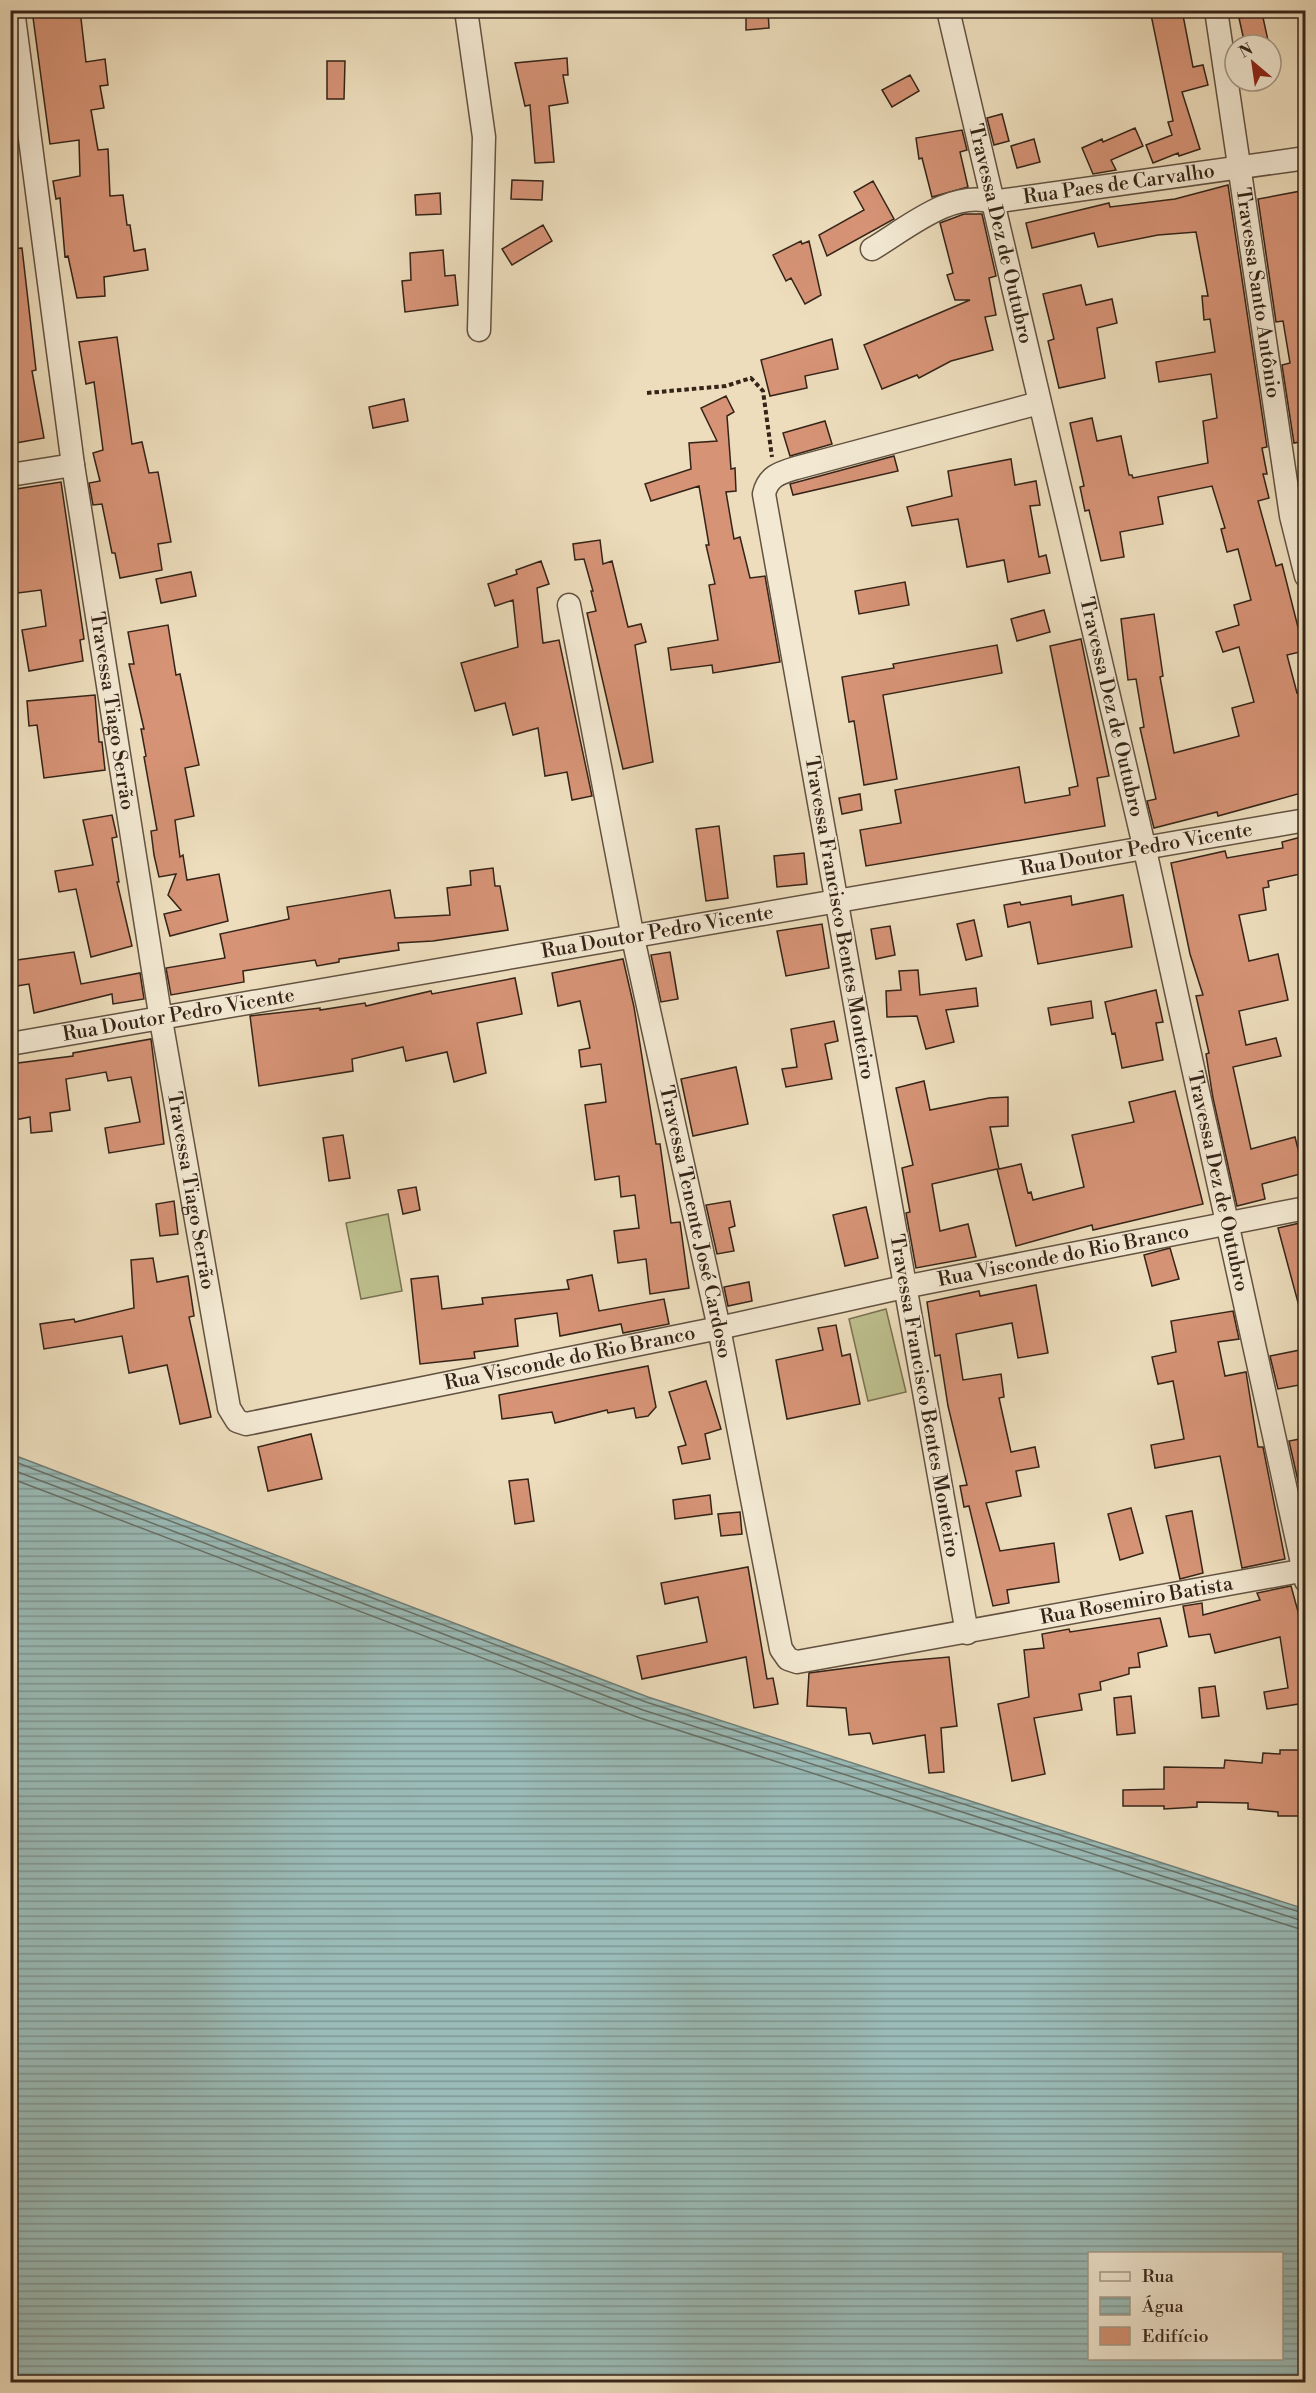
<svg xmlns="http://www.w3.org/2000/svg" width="1316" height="2393" viewBox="0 0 1316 2393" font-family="'Libre Bodoni',serif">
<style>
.pitch{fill:#bdbf8d;stroke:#797252;stroke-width:1.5}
.water{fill:url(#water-rules);stroke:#727f77;stroke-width:1.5;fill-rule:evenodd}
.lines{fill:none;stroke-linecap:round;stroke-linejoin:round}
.shore{stroke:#687068;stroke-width:1.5}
.building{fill:#d69376;stroke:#352418;stroke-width:1.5}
.minor-casing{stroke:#635241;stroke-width:25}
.path{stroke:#352418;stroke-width:4;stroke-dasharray:4.5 3;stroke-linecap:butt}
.minor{stroke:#f3e9d3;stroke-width:22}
.labels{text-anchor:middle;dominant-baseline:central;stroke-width:4.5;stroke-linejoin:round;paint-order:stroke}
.street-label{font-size:20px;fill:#352418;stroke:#f3e9d3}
</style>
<defs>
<pattern id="water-rules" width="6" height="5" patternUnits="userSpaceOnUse" patternTransform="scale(1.5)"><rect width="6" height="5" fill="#9abbb7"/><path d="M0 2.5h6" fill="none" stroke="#7e9894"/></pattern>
</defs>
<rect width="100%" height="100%" fill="#edddbc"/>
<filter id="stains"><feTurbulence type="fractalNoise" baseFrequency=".00333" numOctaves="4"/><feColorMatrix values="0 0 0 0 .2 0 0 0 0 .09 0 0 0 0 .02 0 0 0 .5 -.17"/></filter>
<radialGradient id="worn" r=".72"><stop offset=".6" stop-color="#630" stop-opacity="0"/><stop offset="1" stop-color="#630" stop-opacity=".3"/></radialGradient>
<path class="pitch" d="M 388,1214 L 402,1291 L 361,1299 L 346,1223 Z
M 886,1309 L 906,1392 L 868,1401 L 849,1319 Z"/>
<path class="water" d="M 11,1454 L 648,1697 L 1305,1909 L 1305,2382 L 11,2382 ZM 1090,2254 L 1282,2254 L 1282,2358 L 1090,2358 Z"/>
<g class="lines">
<path class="shore" d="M 10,1460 L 646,1702 L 1306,1914
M 10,1469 L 643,1710 L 1306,1922
M 10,1478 L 640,1718 L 1306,1931"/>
</g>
<path class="building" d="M 32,10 L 80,10 L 86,62 L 105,59 L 108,85 L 100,86 L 104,108 L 91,110 L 98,150 L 108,149 L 110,196 L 123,195 L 127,225 L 130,225 L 134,251 L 145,249 L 148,270 L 104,277 L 105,296 L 77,298 L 68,256 L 65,257 L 60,198 L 56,199 L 53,181 L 80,176 L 79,140 L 50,144 Z
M 746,10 L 768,10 L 769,28 L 746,30 Z
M 1150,10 L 1182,10 L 1193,67 L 1203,65 L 1208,85 L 1182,92 L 1200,149 L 1179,156 L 1178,153 L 1153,163 L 1146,145 L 1172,135 L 1168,122 L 1173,121 Z
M 1262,13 L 1269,45 L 1245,45 L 1239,18 Z
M 567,58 L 568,75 L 563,75 L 568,103 L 549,106 L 554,162 L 535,163 L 530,105 L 525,106 L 515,63 Z
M 327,61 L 345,61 L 344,99 L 327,99 Z
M 910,75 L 919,91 L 892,107 L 882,90 Z
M 1002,114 L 1009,141 L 994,145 L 987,118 Z
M 1135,128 L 1143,146 L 1111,160 L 1116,170 L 1093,174 L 1082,148 L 1102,139 L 1103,142 Z
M 962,130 L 967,150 L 960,152 L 968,187 L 932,197 L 922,158 L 919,159 L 916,138 Z
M 1034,139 L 1040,162 L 1017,168 L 1011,146 Z
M 512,180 L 543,181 L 542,200 L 511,199 Z
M 873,181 L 894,219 L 827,256 L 819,235 L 864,210 L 854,192 Z
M 1228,185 L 1267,447 L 1262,448 L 1267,474 L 1263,474 L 1269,498 L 1258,501 L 1276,566 L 1282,564 L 1304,651 L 1287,655 L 1297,693 L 1305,691 L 1305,792 L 1218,816 L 1217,812 L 1154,828 L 1147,801 L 1156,799 L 1140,728 L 1144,727 L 1136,679 L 1128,680 L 1121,619 L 1154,614 L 1163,676 L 1160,677 L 1174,753 L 1239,736 L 1232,708 L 1254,702 L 1239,647 L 1223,652 L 1216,632 L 1239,625 L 1234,605 L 1251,600 L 1238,549 L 1227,552 L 1221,529 L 1225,528 L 1212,486 L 1158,497 L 1163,524 L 1120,532 L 1124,557 L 1101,561 L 1089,510 L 1085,511 L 1080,487 L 1084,486 L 1070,423 L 1092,418 L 1097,441 L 1121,436 L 1129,475 L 1132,475 L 1133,478 L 1208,463 L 1203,421 L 1217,418 L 1211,374 L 1159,382 L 1156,362 L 1215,352 L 1210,319 L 1204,320 L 1202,296 L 1208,296 L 1196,232 L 1158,235 L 1098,247 L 1094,233 L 1032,248 L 1026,223 L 1109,203 L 1110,207 L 1175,199 Z
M 1301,191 L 1305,217 L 1305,441 L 1294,443 L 1282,365 L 1290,363 L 1283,321 L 1276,322 L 1258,199 Z
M 440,193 L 441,214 L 416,215 L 415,195 Z
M 964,214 L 982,214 L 996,276 L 989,278 L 996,315 L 985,317 L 993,350 L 951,361 L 919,378 L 917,375 L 882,389 L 864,345 L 970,300 L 955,300 L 947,275 L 953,273 L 940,223 Z
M 543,225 L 552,241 L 512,265 L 502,249 Z
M 801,241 L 802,244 L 809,241 L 821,295 L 805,304 L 791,278 L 786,281 L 773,255 Z
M 22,248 L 36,370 L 32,371 L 44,438 L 10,444 L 10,249 Z
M 443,250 L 445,276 L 455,275 L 458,305 L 405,312 L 402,281 L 411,280 L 410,253 Z
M 1081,285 L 1086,305 L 1112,299 L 1117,323 L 1097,328 L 1105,378 L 1059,388 L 1048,341 L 1054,339 L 1043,294 Z
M 117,337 L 132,444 L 142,442 L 149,473 L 158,472 L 171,542 L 158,544 L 162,570 L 120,578 L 115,553 L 112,553 L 102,504 L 93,505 L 89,483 L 100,481 L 93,453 L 103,450 L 94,382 L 86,384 L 79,342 Z
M 832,339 L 838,369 L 805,376 L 807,388 L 770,396 L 761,360 Z
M 726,396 L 734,412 L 727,416 L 731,469 L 735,468 L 736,491 L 726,492 L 734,539 L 740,537 L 750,578 L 765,576 L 780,662 L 713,673 L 712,665 L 671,670 L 668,648 L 718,640 L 709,585 L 715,584 L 706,545 L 709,545 L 699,486 L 651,501 L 645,484 L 691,469 L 689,443 L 717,441 L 701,408 Z
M 404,399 L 408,421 L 373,428 L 369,407 Z
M 825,421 L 832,444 L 790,456 L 783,433 Z
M 894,456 L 898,471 L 793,495 L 790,484 Z
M 1011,459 L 1015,485 L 1036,481 L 1040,505 L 1030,506 L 1039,557 L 1046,555 L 1050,573 L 1008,582 L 1004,560 L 967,567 L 958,519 L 912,526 L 907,507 L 952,496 L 948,471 Z
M 61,482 L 84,639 L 80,640 L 83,661 L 29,671 L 22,630 L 46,626 L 41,590 L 18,593 L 10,543 L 10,490 Z
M 600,540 L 603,564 L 612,561 L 628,627 L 641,624 L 646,642 L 635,645 L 653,762 L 623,769 L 587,613 L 596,611 L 591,591 L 593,591 L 584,559 L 575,560 L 573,544 Z
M 541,561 L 549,584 L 537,588 L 543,643 L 559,640 L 592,796 L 572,800 L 567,772 L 545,776 L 538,728 L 513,735 L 505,703 L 475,711 L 461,663 L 518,647 L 513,600 L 495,606 L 488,584 L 517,574 L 516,570 Z
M 191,572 L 196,596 L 161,603 L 156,579 Z
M 905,582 L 909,605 L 859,614 L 855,591 Z
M 1044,610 L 1050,632 L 1017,641 L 1011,619 Z
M 168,625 L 176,675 L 180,674 L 199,765 L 185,768 L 194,816 L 175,820 L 180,857 L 183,855 L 187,880 L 219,874 L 228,921 L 170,936 L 164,914 L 181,910 L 168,895 L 176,874 L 159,877 L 154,855 L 151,831 L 157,830 L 144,757 L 146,756 L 141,729 L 144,729 L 129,664 L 134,664 L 128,632 Z
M 1081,639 L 1109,776 L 1097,778 L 1105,826 L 866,866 L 860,830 L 901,823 L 895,790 L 1019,767 L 1025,803 L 1070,795 L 1069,788 L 1078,786 L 1050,646 Z
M 997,645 L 1002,673 L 883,695 L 897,779 L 864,785 L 854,721 L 849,722 L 842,677 L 894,668 L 893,664 Z
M 95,695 L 99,742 L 102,742 L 105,770 L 44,778 L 37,725 L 29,726 L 27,701 Z
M 860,794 L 862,810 L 842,814 L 839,798 Z
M 112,815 L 117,837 L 112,838 L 119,882 L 117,882 L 132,946 L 91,957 L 76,889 L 59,892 L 55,871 L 93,865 L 83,820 Z
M 719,826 L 728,898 L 706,901 L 696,829 Z
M 1305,836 L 1305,873 L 1268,881 L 1269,887 L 1263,888 L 1266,910 L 1239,915 L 1249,961 L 1278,954 L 1288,1000 L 1239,1011 L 1246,1045 L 1276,1038 L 1281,1056 L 1233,1067 L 1251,1149 L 1295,1137 L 1304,1173 L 1262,1184 L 1265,1199 L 1237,1206 L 1213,1098 L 1206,1054 L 1209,1053 L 1196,996 L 1203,995 L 1190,954 L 1171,863 L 1225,851 L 1227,858 L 1283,848 L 1282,842 Z
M 804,853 L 807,884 L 777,887 L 774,856 Z
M 493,868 L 495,886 L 500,886 L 508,930 L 433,941 L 398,943 L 399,950 L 339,959 L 339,962 L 317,966 L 315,960 L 243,971 L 244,982 L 171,995 L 166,968 L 225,958 L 220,934 L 289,919 L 287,907 L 390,890 L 395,918 L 450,915 L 447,888 L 471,885 L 470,871 Z
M 1123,895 L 1132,947 L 1038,964 L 1030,922 L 1008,927 L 1004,905 L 1020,902 L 1021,905 L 1071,896 L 1072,905 Z
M 974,920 L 982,956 L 966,960 L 957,924 Z
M 822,924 L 829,968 L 786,976 L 777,931 Z
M 890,926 L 895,955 L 876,959 L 871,929 Z
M 74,952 L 81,984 L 140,973 L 144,999 L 113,1004 L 112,994 L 34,1013 L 29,984 L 10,987 L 10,961 Z
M 670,952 L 678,999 L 661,1002 L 651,955 Z
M 623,959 L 634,1007 L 656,1144 L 660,1144 L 671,1223 L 680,1222 L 689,1288 L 650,1294 L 646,1259 L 618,1263 L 614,1231 L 639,1228 L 635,1195 L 621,1197 L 619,1176 L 595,1180 L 585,1105 L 606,1102 L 601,1064 L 581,1067 L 579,1050 L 590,1048 L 580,1001 L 558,1006 L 552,973 Z
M 918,970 L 920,995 L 976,988 L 978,1006 L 946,1010 L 954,1042 L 926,1049 L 917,1016 L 887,1017 L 886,991 L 901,990 L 899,971 Z
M 515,978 L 522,1014 L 477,1023 L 486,1073 L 454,1082 L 447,1052 L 406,1061 L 403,1047 L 352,1059 L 353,1071 L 259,1086 L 250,1016 L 320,1008 L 320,1010 L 365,1003 L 366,1006 L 431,991 L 432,994 Z
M 1156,990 L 1163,1022 L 1156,1023 L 1163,1060 L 1122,1068 L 1115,1033 L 1112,1034 L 1105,1002 Z
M 1091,1001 L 1093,1018 L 1051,1025 L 1048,1008 Z
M 834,1021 L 838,1041 L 825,1044 L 832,1079 L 786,1087 L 782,1069 L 797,1067 L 791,1029 Z
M 151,1039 L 164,1144 L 109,1153 L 105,1128 L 140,1122 L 131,1077 L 108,1081 L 106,1072 L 66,1079 L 70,1110 L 50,1113 L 52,1131 L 31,1133 L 30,1117 L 10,1121 L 10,1064 L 73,1056 L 73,1053 Z
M 736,1067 L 748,1124 L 693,1136 L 681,1079 Z
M 924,1081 L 930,1110 L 989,1098 L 1008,1097 L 1008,1126 L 990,1127 L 999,1169 L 1021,1164 L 1028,1193 L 1031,1192 L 1033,1200 L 1084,1187 L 1072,1135 L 1134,1122 L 1129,1102 L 1175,1091 L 1203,1204 L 1093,1230 L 1092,1225 L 1016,1246 L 997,1169 L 932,1184 L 940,1231 L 968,1224 L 976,1257 L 916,1268 L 906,1213 L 910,1212 L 902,1168 L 913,1165 L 896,1088 Z
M 343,1135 L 350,1178 L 329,1181 L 323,1138 Z
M 416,1187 L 420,1210 L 403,1214 L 398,1190 Z
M 174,1201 L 178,1234 L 160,1236 L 156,1204 Z
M 730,1201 L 735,1226 L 729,1228 L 734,1251 L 717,1254 L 706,1205 Z
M 866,1207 L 878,1258 L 845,1266 L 833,1215 Z
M 1300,1223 L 1305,1245 L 1305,1309 L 1300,1310 L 1278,1228 Z
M 1170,1248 L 1179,1279 L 1152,1286 L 1144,1255 Z
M 153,1258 L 157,1282 L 188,1276 L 194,1316 L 189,1317 L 211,1417 L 180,1424 L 167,1365 L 129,1373 L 122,1336 L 44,1349 L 40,1324 L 74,1319 L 75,1322 L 134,1308 L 131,1260 Z
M 592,1275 L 599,1311 L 664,1299 L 669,1324 L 623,1333 L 621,1324 L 560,1336 L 557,1313 L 515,1319 L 518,1346 L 474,1352 L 475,1358 L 420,1364 L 411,1279 L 438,1276 L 442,1309 L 483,1304 L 482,1298 L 569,1289 L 567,1280 Z
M 749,1282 L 752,1301 L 728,1306 L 724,1287 Z
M 1036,1285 L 1048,1353 L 1018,1358 L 1012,1323 L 956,1334 L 963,1380 L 1001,1374 L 1004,1397 L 999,1398 L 1011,1452 L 1035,1447 L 1039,1467 L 1016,1471 L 1021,1496 L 986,1503 L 1000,1551 L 1054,1543 L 1059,1582 L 1007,1590 L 1009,1603 L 993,1606 L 969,1506 L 964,1507 L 960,1486 L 967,1485 L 948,1406 L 940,1355 L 935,1356 L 927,1302 L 979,1291 L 980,1296 Z
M 1233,1311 L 1239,1339 L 1218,1342 L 1225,1376 L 1246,1372 L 1258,1447 L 1263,1447 L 1285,1559 L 1242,1568 L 1220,1456 L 1155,1468 L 1151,1445 L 1184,1439 L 1173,1381 L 1158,1384 L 1152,1357 L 1176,1352 L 1171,1321 Z
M 836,1325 L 842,1356 L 850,1354 L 860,1404 L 787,1419 L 776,1360 L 823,1350 L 818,1328 Z
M 1300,1350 L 1305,1384 L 1278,1389 L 1270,1356 Z
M 648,1366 L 656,1407 L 648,1416 L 636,1418 L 634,1408 L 608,1413 L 607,1410 L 555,1423 L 552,1412 L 502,1419 L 499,1395 Z
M 706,1381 L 721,1429 L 705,1434 L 710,1459 L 682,1464 L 678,1447 L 686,1445 L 669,1392 Z
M 311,1434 L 322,1479 L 268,1491 L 258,1447 Z
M 1305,1438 L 1305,1512 L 1289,1441 Z
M 528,1479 L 534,1521 L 515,1524 L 509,1481 Z
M 710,1495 L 712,1514 L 675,1519 L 673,1500 Z
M 1131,1508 L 1143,1553 L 1120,1560 L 1108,1514 Z
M 1192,1511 L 1203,1573 L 1180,1579 L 1166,1516 Z
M 740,1512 L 742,1534 L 721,1536 L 718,1514 Z
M 748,1567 L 767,1679 L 773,1678 L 778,1704 L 754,1708 L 746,1657 L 642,1679 L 637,1656 L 707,1642 L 698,1597 L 665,1604 L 661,1583 Z
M 1291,1586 L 1305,1637 L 1305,1703 L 1267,1709 L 1264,1692 L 1288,1688 L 1280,1637 L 1215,1653 L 1210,1634 L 1189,1637 L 1183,1606 L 1202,1603 L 1203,1615 L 1260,1600 L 1257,1593 Z
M 1160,1618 L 1167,1646 L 1138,1653 L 1140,1667 L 1129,1668 L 1129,1674 L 1100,1682 L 1101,1690 L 1079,1694 L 1082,1710 L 1034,1718 L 1045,1774 L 1012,1781 L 998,1704 L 1029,1697 L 1024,1650 L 1044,1648 L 1042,1634 L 1069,1629 L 1070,1632 Z
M 949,1657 L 957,1726 L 941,1728 L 944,1772 L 929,1773 L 925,1735 L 873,1744 L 870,1733 L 849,1735 L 846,1708 L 807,1706 L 809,1673 L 893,1662 Z
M 1215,1686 L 1219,1716 L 1202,1718 L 1199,1688 Z
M 1131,1696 L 1135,1733 L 1117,1735 L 1114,1698 Z
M 1280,1750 L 1305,1750 L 1305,1816 L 1278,1816 L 1278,1812 L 1248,1809 L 1248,1803 L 1197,1802 L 1197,1807 L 1164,1809 L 1164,1806 L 1123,1806 L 1123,1790 L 1164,1789 L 1164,1767 L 1224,1768 L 1225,1760 L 1262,1763 L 1263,1753 L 1280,1754 Z"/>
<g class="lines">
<defs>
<g id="minor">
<path id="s1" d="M 13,10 L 73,465 L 161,1020 L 229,1408 L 237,1421 L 246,1424 L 719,1328 L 904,1287 L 1306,1208"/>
<path d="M 466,10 L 484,137 L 479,330"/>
<path id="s2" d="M 948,10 L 1145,850 L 1306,1581"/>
<path id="s3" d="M 1216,10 L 1291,516 L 1306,576"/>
<path id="s4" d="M 872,249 C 906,229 952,189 992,202 L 1306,158"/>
<path d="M 10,475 L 73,465"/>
<path id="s5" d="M 569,605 L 633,938 L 719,1328 L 781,1649 L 788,1659 L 797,1662 L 1306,1570"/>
<path id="s6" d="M 10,1044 L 1306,820"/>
<path d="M 967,1633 L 764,494 C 768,476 780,473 796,468 L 1039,403"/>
</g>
</defs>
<use href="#minor" class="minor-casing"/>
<path class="path" d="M 647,393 L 726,386 L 751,378 L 763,391 L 772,457"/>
<use href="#minor" class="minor"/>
</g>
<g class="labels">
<g class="street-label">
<text stroke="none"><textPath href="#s4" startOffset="261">Rua Paes de Carvalho</textPath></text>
<text stroke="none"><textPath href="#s2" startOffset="230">Travessa Dez de Outubro</textPath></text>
<text stroke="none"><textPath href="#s3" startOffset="286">Travessa Santo Antônio</textPath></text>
<text stroke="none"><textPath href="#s2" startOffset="716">Travessa Dez de Outubro</textPath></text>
<text stroke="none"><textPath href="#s1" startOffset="708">Travessa Tiago Serrão</textPath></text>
<text stroke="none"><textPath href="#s6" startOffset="1143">Rua Doutor Pedro Vicente</textPath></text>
<text transform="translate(839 918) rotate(80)">Travessa Francisco Bentes Monteiro</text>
<text stroke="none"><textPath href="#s6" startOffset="657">Rua Doutor Pedro Vicente</textPath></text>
<text stroke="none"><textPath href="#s6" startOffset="171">Rua Doutor Pedro Vicente</textPath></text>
<text stroke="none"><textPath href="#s2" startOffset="1202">Travessa Dez de Outubro</textPath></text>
<text stroke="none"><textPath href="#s1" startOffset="1194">Travessa Tiago Serrão</textPath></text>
<text stroke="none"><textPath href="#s5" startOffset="630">Travessa Tenente José Cardoso</textPath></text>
<text stroke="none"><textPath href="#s1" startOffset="2274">Rua Visconde do Rio Branco</textPath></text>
<text stroke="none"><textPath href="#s1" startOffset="1770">Rua Visconde do Rio Branco</textPath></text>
<text transform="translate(924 1396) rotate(80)">Travessa Francisco Bentes Monteiro</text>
<text stroke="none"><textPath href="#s5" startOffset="1432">Rua Rosemiro Batista</textPath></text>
</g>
</g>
<rect width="1316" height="2393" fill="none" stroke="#edddbc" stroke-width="36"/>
<rect x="12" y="12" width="1292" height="2369" fill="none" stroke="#352418" stroke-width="3"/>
<rect x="18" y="18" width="1280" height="2357" fill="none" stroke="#352418" stroke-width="1.5"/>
<rect x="1088" y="2252" width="195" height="108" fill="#f3e9d3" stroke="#a79a88" stroke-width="1.5"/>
<rect x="1100" y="2272" width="30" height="9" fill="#f3e9d3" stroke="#a79a88" stroke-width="1.5"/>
<text x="1142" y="2282" font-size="18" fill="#352418">Rua</text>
<rect x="1100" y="2297" width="30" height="18" fill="url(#water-rules)" stroke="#a79a88" stroke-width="1.5"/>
<text x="1142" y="2312" font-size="18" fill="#352418">Água</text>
<rect x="1100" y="2327" width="30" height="18" fill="#d69376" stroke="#a79a88" stroke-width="1.5"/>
<text x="1142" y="2342" font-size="18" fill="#352418">Edifício</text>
<g transform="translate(1253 63) rotate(331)"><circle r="28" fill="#f3e9d3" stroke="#a79a88" stroke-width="1.5"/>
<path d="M0-4.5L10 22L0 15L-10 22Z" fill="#8f2418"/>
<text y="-9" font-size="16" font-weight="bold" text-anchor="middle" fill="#352418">N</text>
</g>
<rect width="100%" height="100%" filter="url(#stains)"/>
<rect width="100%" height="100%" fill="url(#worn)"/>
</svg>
